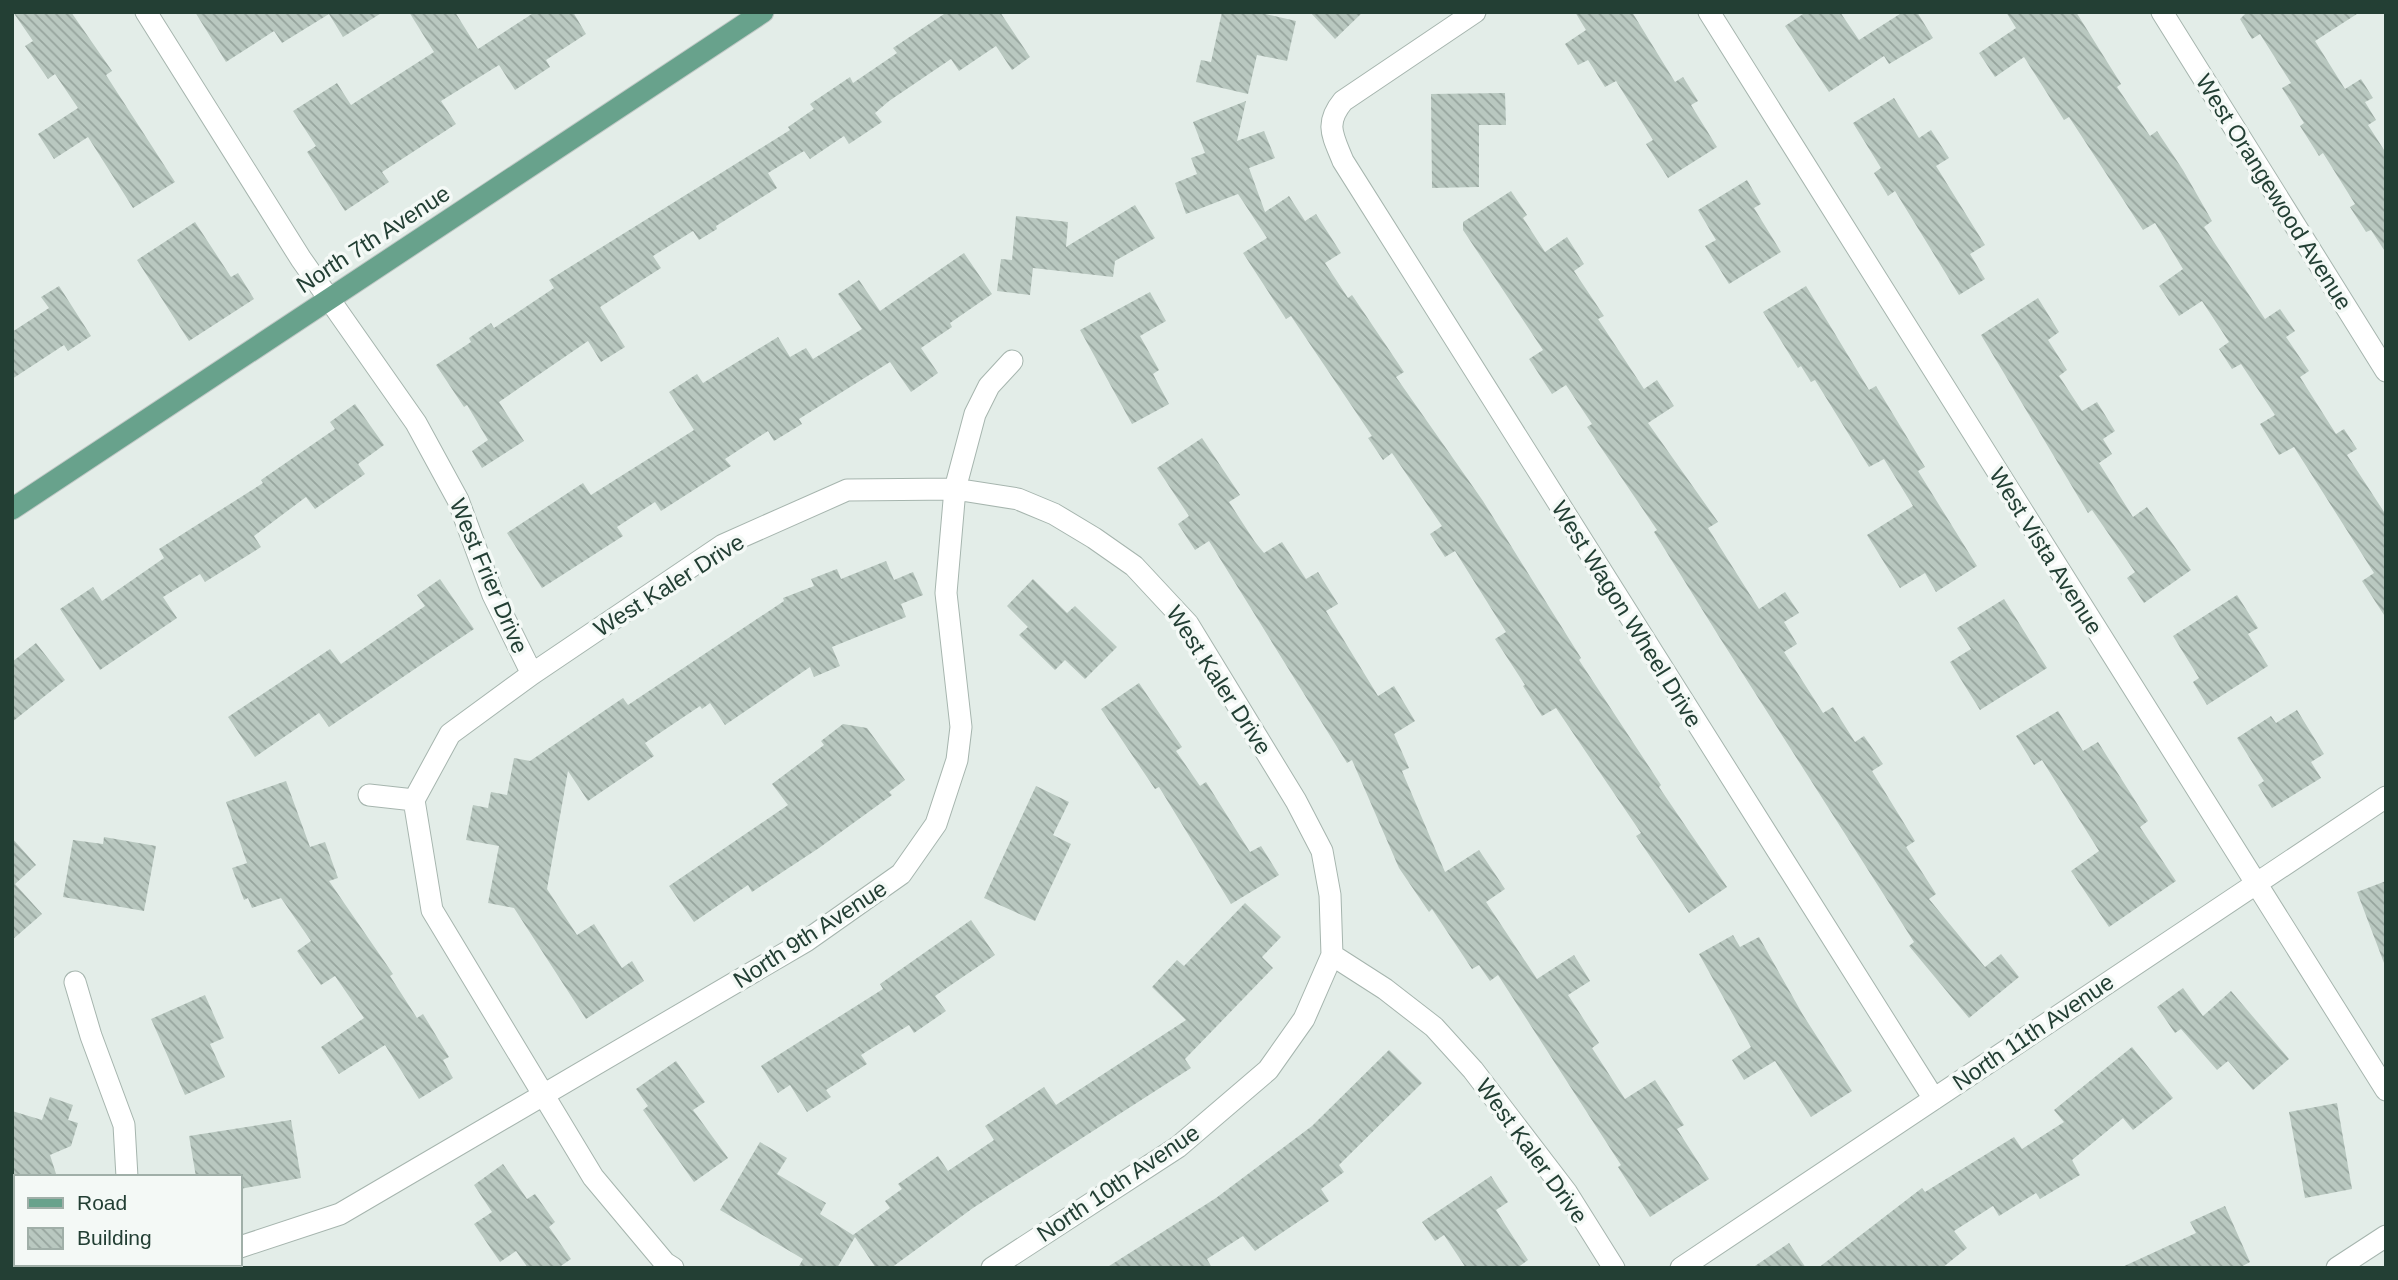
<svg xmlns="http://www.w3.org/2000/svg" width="2398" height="1280" viewBox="0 0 2398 1280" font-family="Arial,sans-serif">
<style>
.building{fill:url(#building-back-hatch)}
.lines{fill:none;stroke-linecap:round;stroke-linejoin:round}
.minor-casing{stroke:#a6b5ae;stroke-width:23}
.major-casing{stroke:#c1c9c6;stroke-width:23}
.minor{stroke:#fff;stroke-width:21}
.major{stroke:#68a28c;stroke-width:21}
.labels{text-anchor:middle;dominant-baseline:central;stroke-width:7;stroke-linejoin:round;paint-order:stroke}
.street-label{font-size:23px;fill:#233f34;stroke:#f4f9f6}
</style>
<defs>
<pattern id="building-back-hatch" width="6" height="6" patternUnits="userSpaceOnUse" patternTransform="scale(1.75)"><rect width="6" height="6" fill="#b9c8c0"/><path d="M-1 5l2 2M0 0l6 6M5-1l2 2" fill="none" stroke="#96a49d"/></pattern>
</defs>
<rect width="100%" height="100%" fill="#e3ede8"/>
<path class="building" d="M 13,12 L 71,12 L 112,71 L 106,75 L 175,182 L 133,208 L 88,137 L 54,159 L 38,134 L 78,108 L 55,74 L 48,79 L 25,46 L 33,41 Z
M 195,12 L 383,12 L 343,37 L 329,14 L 282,43 L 274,31 L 226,62 Z
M 409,12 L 455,12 L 478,49 L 535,12 L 573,12 L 586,34 L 546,60 L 550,67 L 515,90 L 499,65 L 441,101 L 456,124 L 382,172 L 389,182 L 345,211 L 307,152 L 316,146 L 293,111 L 337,83 L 351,105 L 434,52 Z
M 947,12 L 1000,12 L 1030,57 L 1012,70 L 996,46 L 959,71 L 951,59 L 889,101 L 875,113 L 882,122 L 849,144 L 844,136 L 810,159 L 804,151 L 768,173 L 777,188 L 716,226 L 717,229 L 699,240 L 693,231 L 653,256 L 661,268 L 600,307 L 625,347 L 601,362 L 588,341 L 499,402 L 524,441 L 482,468 L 472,451 L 488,440 L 467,405 L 464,407 L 436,365 L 471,342 L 469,338 L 491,323 L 494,328 L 554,288 L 549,280 L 790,130 L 788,127 L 814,109 L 810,104 L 850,77 L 853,83 L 897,53 L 893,48 Z
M 1222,12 L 1257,12 L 1296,21 L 1287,61 L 1257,55 L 1248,94 L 1196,82 L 1201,60 L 1211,62 Z
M 1310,12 L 1363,12 L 1335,39 Z
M 1575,12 L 1632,12 L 1675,82 L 1683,77 L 1698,101 L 1691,105 L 1717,147 L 1668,178 L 1646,144 L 1653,140 L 1616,81 L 1605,87 L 1588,60 L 1578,65 L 1565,44 L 1586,30 Z
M 1806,12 L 1840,12 L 1859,40 L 1903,12 L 1917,12 L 1933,38 L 1889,64 L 1884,56 L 1829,92 L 1785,26 Z
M 2006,12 L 2076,12 L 2121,84 L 2117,87 L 2150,136 L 2157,131 L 2183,170 L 2212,221 L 2204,227 L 2265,319 L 2280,309 L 2295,331 L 2286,337 L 2309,371 L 2300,377 L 2336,434 L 2344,429 L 2357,449 L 2347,455 L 2386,515 L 2386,618 L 2362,581 L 2374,573 L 2294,447 L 2279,455 L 2260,424 L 2275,415 L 2241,364 L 2232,369 L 2219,349 L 2229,342 L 2202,301 L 2179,316 L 2159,286 L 2183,269 L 2155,223 L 2143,230 L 2069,117 L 2064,120 L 2024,57 L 1995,77 L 1979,53 L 2016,28 Z
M 2247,12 L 2360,12 L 2315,41 L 2345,89 L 2361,79 L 2373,98 L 2365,102 L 2376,120 L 2368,125 L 2386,153 L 2386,253 L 2371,230 L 2366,232 L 2350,207 L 2355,204 L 2323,153 L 2319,156 L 2300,126 L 2304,123 L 2282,88 L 2291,83 L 2260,34 L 2252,39 L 2240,19 Z
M 1505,93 L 1506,125 L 1479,125 L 1479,187 L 1432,188 L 1431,94 Z
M 1894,98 L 1919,138 L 1931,130 L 1949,158 L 1936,166 L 1985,245 L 1970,254 L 1985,279 L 1959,295 L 1895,191 L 1888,196 L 1874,173 L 1881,168 L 1853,123 Z
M 1246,101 L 1237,141 L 1264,131 L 1275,158 L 1249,168 L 1265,212 L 1289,196 L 1305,221 L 1316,214 L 1341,253 L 1325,263 L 1348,298 L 1352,295 L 1404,372 L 1396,377 L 1483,501 L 1581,658 L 1579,660 L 1661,785 L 1659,787 L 1727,887 L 1689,913 L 1636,836 L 1641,833 L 1556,708 L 1542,716 L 1523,686 L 1525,685 L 1495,639 L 1506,632 L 1455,551 L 1445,557 L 1430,534 L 1442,526 L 1392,453 L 1383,460 L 1368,438 L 1372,436 L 1291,316 L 1286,319 L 1243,253 L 1267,238 L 1238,194 L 1186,214 L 1175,183 L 1197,174 L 1191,158 L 1205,153 L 1193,122 Z
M 1747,180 L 1761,204 L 1754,208 L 1781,252 L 1729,284 L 1705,246 L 1716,240 L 1698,210 Z
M 1511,191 L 1527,215 L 1523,218 L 1545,252 L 1567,237 L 1584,264 L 1574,271 L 1604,316 L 1598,319 L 1644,389 L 1657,380 L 1674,406 L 1648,423 L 1718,522 L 1708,528 L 1759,609 L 1785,592 L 1799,613 L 1784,622 L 1797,644 L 1784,652 L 1823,713 L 1833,707 L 1855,742 L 1864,736 L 1883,764 L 1872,771 L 1915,841 L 1906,847 L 1936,894 L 1929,899 L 1985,967 L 2001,954 L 2019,977 L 1969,1018 L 1909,946 L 1914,942 L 1718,635 L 1654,532 L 1657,530 L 1587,427 L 1592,424 L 1566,385 L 1552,394 L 1529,359 L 1543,350 L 1463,230 L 1463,222 Z
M 1135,205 L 1155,238 L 1115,261 L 1113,277 L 1033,268 L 1030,295 L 997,291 L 1001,259 L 1012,260 L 1016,216 L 1068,222 L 1066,247 Z
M 195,222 L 231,277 L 238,273 L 254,299 L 189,341 L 137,260 Z
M 964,253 L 992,294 L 950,323 L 952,327 L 921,348 L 938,373 L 911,392 L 890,362 L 799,419 L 802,424 L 774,441 L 768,431 L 725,459 L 731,466 L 661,511 L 655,502 L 617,527 L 623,536 L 542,588 L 507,533 L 583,483 L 591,495 L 694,430 L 669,392 L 697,374 L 703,383 L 778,337 L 790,357 L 806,348 L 813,359 L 862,329 L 838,294 L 859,280 L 880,311 Z
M 59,286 L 91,336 L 68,351 L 64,345 L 12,379 L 12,332 L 49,308 L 41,297 Z
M 1806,286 L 1869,390 L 1876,386 L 1925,467 L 1918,471 L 1977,566 L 1936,592 L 1925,573 L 1900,588 L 1867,535 L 1913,506 L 1884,459 L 1869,467 L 1815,380 L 1811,382 L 1801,366 L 1798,368 L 1763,312 Z
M 1150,292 L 1166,321 L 1140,336 L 1159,370 L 1153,374 L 1169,404 L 1132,424 L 1080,330 Z
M 2038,298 L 2059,332 L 2048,340 L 2067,370 L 2059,376 L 2082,411 L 2097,402 L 2115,431 L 2103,439 L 2112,454 L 2099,463 L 2133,517 L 2147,507 L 2191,570 L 2144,603 L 2127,578 L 2135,572 L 2092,510 L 2088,513 L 1981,335 Z
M 355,404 L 384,445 L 358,464 L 365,474 L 315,509 L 306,497 L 254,536 L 261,547 L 205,582 L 200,574 L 163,597 L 177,618 L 100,670 L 60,609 L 93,587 L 102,601 L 164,558 L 159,549 L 263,483 L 261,480 L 335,429 L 330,422 Z
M 1202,438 L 1240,495 L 1229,502 L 1255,542 L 1264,553 L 1282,542 L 1306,579 L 1318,572 L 1338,604 L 1326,611 L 1378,696 L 1394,686 L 1415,721 L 1394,734 L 1409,768 L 1402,771 L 1445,872 L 1479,850 L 1505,889 L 1486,902 L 1537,979 L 1574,955 L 1590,981 L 1568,995 L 1599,1043 L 1592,1048 L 1625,1099 L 1655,1080 L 1684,1125 L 1677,1129 L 1709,1179 L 1650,1217 L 1618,1167 L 1621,1165 L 1498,975 L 1490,981 L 1479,965 L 1472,969 L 1432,909 L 1429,912 L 1399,868 L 1352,760 L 1347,763 L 1209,541 L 1195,550 L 1178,524 L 1189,516 L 1157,468 Z
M 886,561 L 894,580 L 913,572 L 923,595 L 901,604 L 906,617 L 832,647 L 840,666 L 814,677 L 810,667 L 725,725 L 710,703 L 702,709 L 700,706 L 645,743 L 654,756 L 588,801 L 568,771 L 547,889 L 577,935 L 594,924 L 622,968 L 632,961 L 644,981 L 586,1019 L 514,908 L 488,903 L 499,846 L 466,840 L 473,805 L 488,808 L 491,792 L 507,795 L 514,758 L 530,761 L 623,698 L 628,705 L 784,601 L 783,598 L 814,586 L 811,579 L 837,569 L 841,579 Z
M 440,579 L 474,629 L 329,727 L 319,713 L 255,757 L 228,717 L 330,649 L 341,664 L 425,606 L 417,595 Z
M 1033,579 L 1067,613 L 1075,606 L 1117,647 L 1085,679 L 1065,660 L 1055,670 L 1019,635 L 1028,627 L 1007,606 Z
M 2237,595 L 2258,628 L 2248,634 L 2268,666 L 2207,705 L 2193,682 L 2199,678 L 2173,636 Z
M 2004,599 L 2047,668 L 1980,710 L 1950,662 L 1971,649 L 1957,628 Z
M 36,643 L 65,680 L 12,722 L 12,662 Z
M 1139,683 L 1182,747 L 1176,751 L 1200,786 L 1206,782 L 1250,852 L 1261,846 L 1279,875 L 1231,904 L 1159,787 L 1155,789 L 1101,709 Z
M 2297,710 L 2324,754 L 2311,762 L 2321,778 L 2272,808 L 2258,785 L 2264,781 L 2237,738 L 2271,716 L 2276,723 Z
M 2058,711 L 2083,751 L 2098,742 L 2148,821 L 2140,827 L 2176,881 L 2109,927 L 2071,871 L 2099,851 L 2042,760 L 2034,765 L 2016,736 Z
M 843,724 L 867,728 L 905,780 L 889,792 L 892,795 L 819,848 L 752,892 L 748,885 L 694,922 L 669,886 L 788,805 L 772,784 L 824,745 L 821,741 Z
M 286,781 L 310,847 L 325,842 L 338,878 L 329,881 L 393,974 L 390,976 L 417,1018 L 423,1014 L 449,1057 L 443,1060 L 453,1078 L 419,1099 L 385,1045 L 339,1074 L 321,1047 L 364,1018 L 335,976 L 321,985 L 297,951 L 311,941 L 281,898 L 252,908 L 248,898 L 244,900 L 232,868 L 247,863 L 226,802 Z
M 1036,786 L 1069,802 L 1053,835 L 1071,844 L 1035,921 L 984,898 Z
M 104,837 L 156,846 L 144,911 L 63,897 L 73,840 L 103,844 Z
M 12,838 L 36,865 L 15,884 L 42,914 L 12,940 Z
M 2386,881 L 2386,963 L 2384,963 L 2357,892 Z
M 1245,903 L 1281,937 L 1262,957 L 1273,968 L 1185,1059 L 1191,1068 L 973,1208 L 891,1268 L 876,1268 L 855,1237 L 837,1268 L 798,1268 L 803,1259 L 720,1210 L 760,1142 L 787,1158 L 777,1174 L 826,1203 L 820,1214 L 853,1235 L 890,1208 L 885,1201 L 902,1189 L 898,1184 L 938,1156 L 948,1171 L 994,1140 L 985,1126 L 1044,1087 L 1056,1105 L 1186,1020 L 1152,987 L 1177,960 L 1184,966 Z
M 971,920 L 995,955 L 935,996 L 946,1011 L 914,1033 L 909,1025 L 861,1055 L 867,1064 L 826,1090 L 831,1097 L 807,1112 L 790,1085 L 778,1093 L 761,1066 L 883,989 L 880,984 Z
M 1733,935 L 1740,947 L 1759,937 L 1803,1015 L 1852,1091 L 1811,1117 L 1775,1061 L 1744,1080 L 1732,1060 L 1751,1047 L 1699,954 Z
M 2183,988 L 2203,1016 L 2231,991 L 2289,1059 L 2253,1090 L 2228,1061 L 2217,1070 L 2181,1029 L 2175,1033 L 2157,1007 Z
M 205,995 L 224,1038 L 210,1044 L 225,1077 L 185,1095 L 151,1019 Z
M 2132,1047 L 2173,1098 L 2133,1130 L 2123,1118 L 2072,1160 L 2080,1175 L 2040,1199 L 2036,1193 L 1999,1216 L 1993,1206 L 1954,1231 L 1967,1248 L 1942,1268 L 1818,1268 L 1922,1188 L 1925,1192 L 2014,1137 L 2022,1149 L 2064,1122 L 2054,1110 Z
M 1389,1050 L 1422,1083 L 1339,1165 L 1344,1172 L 1321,1189 L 1329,1201 L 1255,1251 L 1243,1236 L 1207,1259 L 1212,1268 L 1106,1268 L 1216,1198 L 1312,1126 Z
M 676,1061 L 705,1102 L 693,1110 L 728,1158 L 694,1182 L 643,1110 L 648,1106 L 636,1089 Z
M 50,1097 L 73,1105 L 68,1120 L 78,1123 L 71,1146 L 50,1155 L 57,1177 L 12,1177 L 12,1111 L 42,1120 Z
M 2337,1103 L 2352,1189 L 2305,1198 L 2289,1112 Z
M 291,1120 L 301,1178 L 240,1189 L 240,1177 L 196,1177 L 189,1136 Z
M 503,1164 L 527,1199 L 535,1194 L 555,1222 L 549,1227 L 571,1259 L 558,1268 L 528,1268 L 516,1251 L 500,1262 L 474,1224 L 492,1212 L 474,1185 Z
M 1491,1176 L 1508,1202 L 1496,1210 L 1528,1260 L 1517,1268 L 1466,1268 L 1444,1235 L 1435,1241 L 1422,1222 Z
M 2225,1206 L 2250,1262 L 2239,1268 L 2120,1268 L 2196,1233 L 2190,1222 Z
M 1789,1243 L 1806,1268 L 1752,1268 Z"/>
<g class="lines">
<defs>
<path id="minor" d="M 146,12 L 301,259 L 416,423 L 458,500 L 493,595 L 532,674
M 1475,12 L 1343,101 C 1324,124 1333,136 1343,161 L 1934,1099
M 1709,12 L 2386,1090
M 2162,12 L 2386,371
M 369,795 L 414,800
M 75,982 L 91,1036 L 124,1125 L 127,1177
M 12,1246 L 16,1247
M 240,1247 L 340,1214 L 806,941 L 901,874 L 936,824 L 957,760 L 961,727 L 946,593 L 955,489 L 975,414 L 989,386 L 1012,361
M 115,1268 L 115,1264
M 673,1268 L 665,1263 L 593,1177 L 432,910 L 414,800 L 450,734 L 532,674 L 723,545 L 847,490 L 955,489 L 1018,499 L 1054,514 L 1094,538 L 1134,566 L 1188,624 L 1296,801 L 1322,851 L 1330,895 L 1332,955 L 1385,989 L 1434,1027 L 1473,1070 L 1567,1193 L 1614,1268
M 992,1268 L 1178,1147 L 1268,1070 L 1304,1019 L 1332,955
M 1681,1268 L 2386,797
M 2337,1268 L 2386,1236"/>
<path id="major" d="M 12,509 L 763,12"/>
</defs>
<use href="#minor" class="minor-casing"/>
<use href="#major" class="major-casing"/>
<use href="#minor" class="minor"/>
<use href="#major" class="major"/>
</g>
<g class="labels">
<g class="street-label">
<text transform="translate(2274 192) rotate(58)">West Orangewood Avenue</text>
<text transform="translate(373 239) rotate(-33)">North 7th Avenue</text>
<text transform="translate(2046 551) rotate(58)">West Vista Avenue</text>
<text transform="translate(489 576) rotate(67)">West Frier Drive</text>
<text transform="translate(669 585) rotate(-32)">West Kaler Drive</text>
<text transform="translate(1627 614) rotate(58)">West Wagon Wheel Drive</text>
<text transform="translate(1219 680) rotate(57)">West Kaler Drive</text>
<text transform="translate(810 934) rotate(-33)">North 9th Avenue</text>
<text transform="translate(2033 1032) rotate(-34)">North 11th Avenue</text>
<text transform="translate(1532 1151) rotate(54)">West Kaler Drive</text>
<text transform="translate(1118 1183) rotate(-34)">North 10th Avenue</text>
</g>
</g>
<rect width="2398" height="1280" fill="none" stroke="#233f34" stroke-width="28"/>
<rect x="14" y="1175" width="228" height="91" fill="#f4f9f6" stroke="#a0afa8" stroke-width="2"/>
<rect x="28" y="1198" width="35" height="10" fill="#68a28c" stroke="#a0afa8" stroke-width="2"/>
<text x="77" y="1210" font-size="21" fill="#233f34">Road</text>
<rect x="28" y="1228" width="35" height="21" fill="url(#building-back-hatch)" stroke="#a0afa8" stroke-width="2"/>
<text x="77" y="1245" font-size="21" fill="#233f34">Building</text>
</svg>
